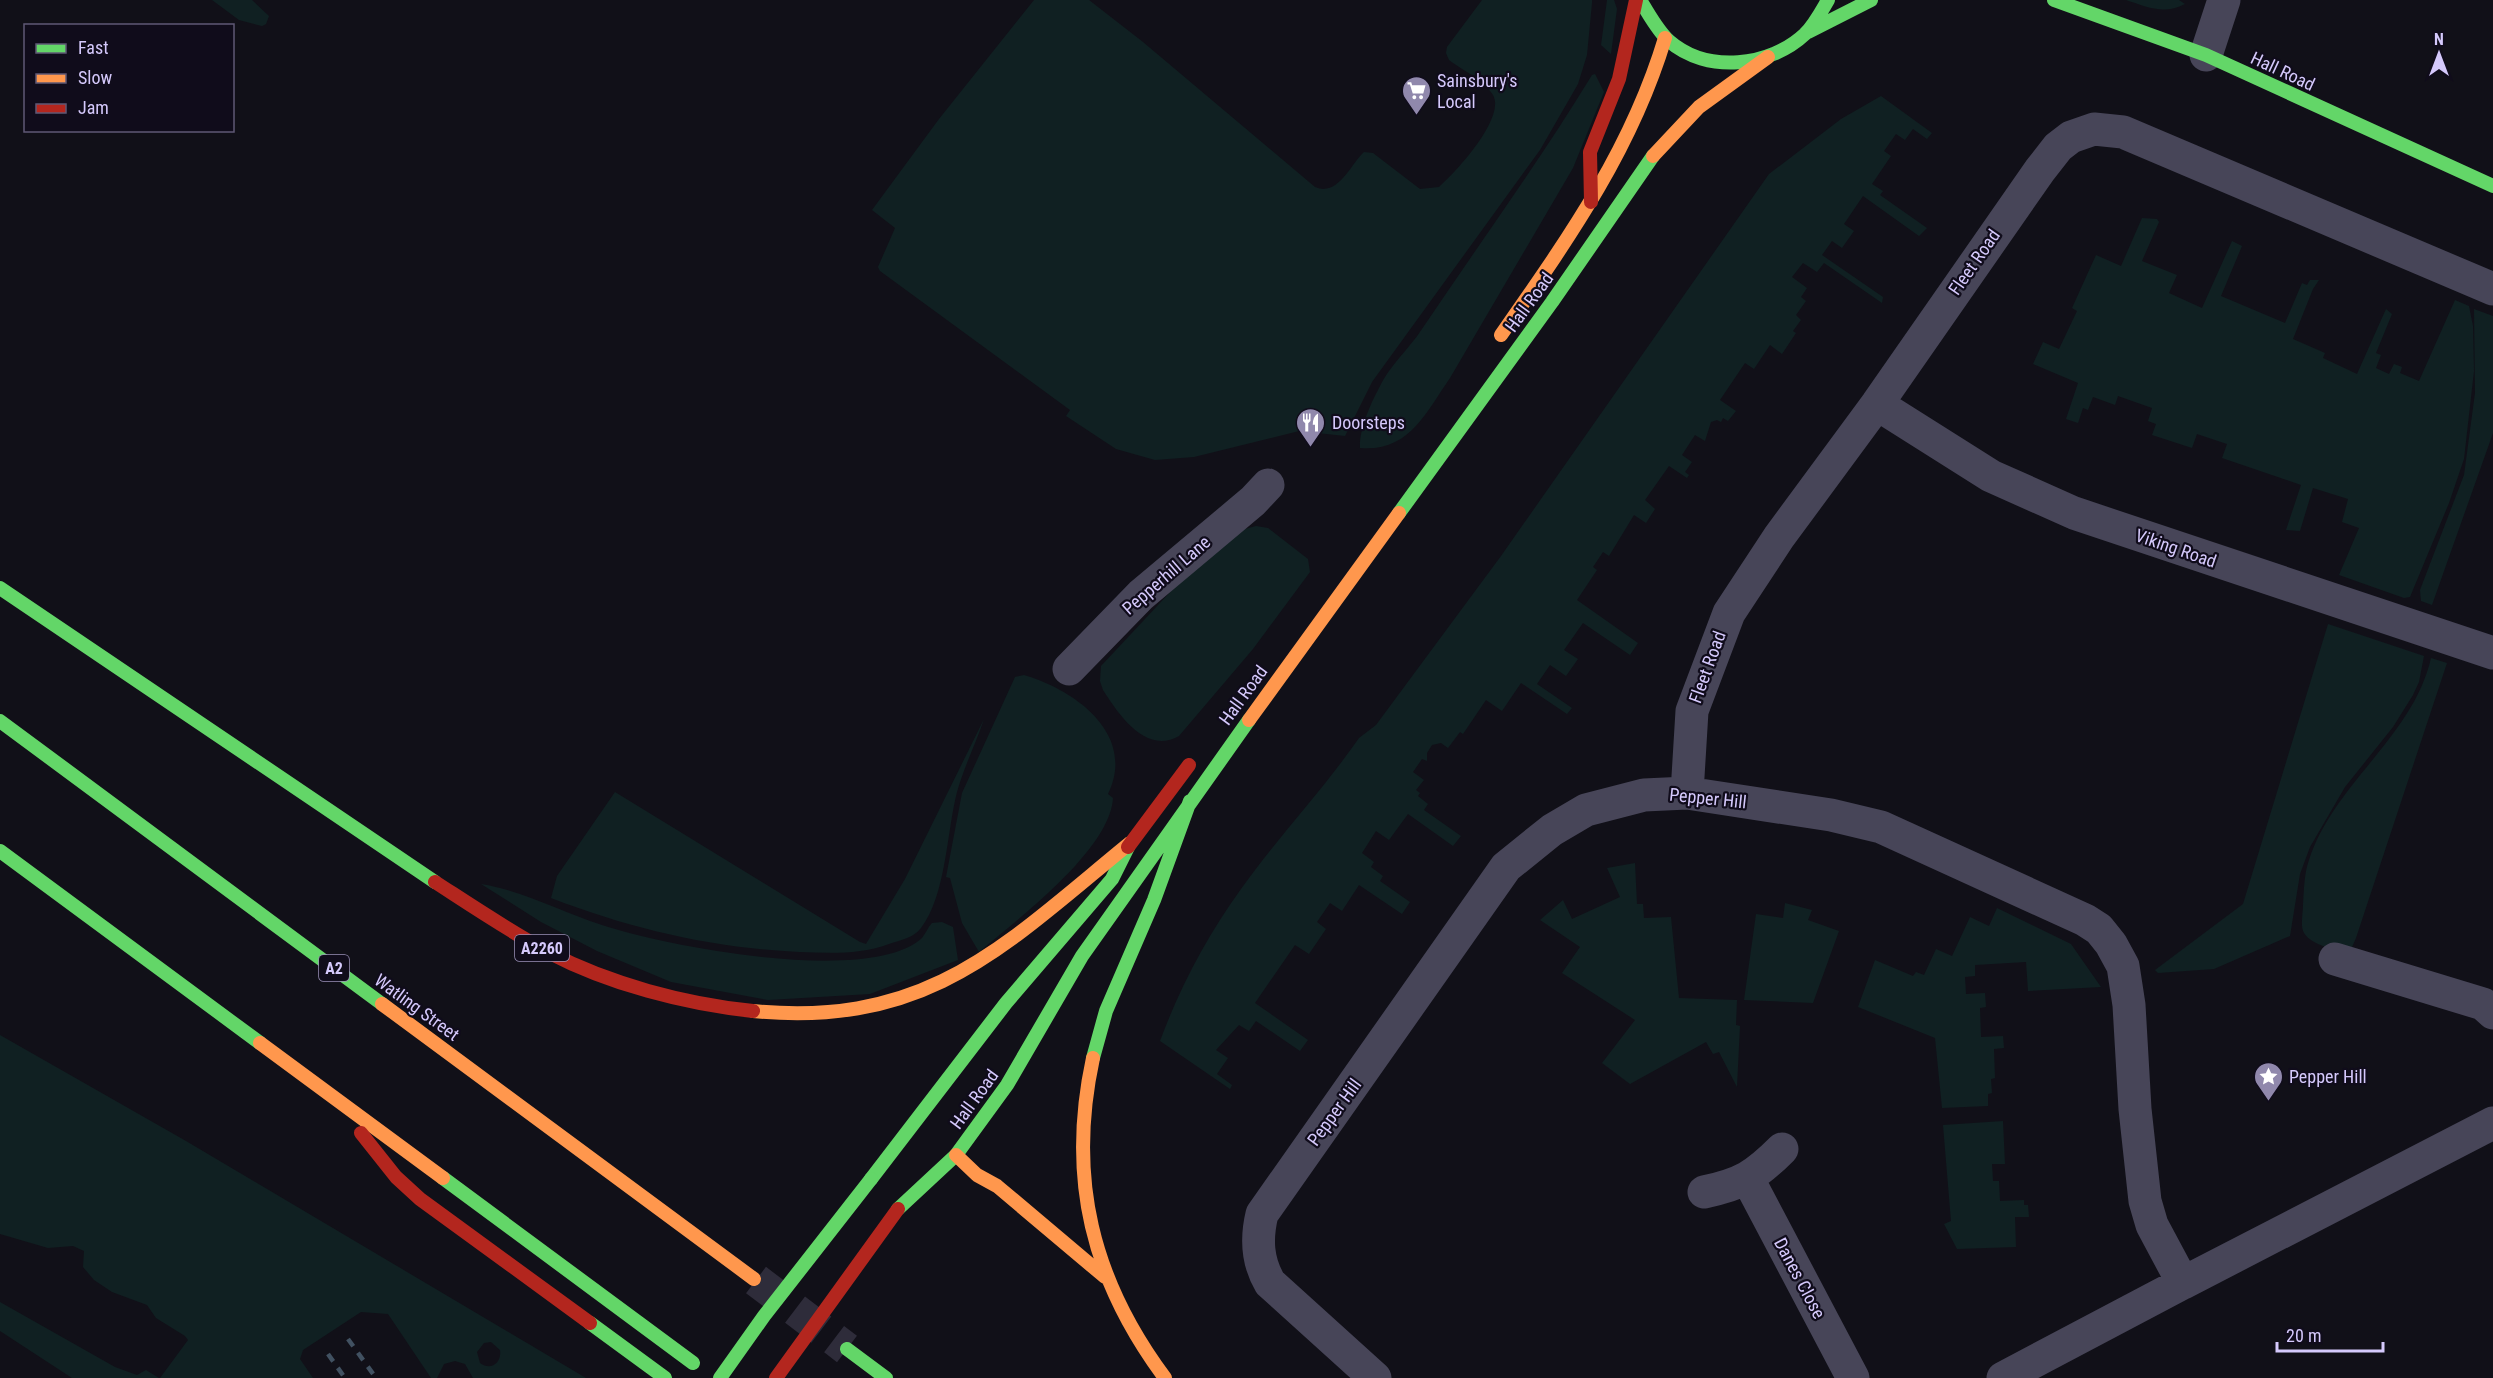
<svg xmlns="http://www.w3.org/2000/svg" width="2493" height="1378" viewBox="0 0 2493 1378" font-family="'Roboto Condensed',sans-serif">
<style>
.green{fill:#102022;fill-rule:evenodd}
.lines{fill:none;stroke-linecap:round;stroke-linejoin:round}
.highway-tunnel{stroke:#2e2c3a;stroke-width:33;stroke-dasharray:33 16;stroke-linecap:butt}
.street{stroke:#474558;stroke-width:33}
.fast{stroke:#63d668;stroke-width:14}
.slow{stroke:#ff974d;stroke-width:14}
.jam{stroke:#b3261e;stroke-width:14}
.rail{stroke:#415161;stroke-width:4.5;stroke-dasharray:9 8;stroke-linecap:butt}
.fast-bridge{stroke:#63d668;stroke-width:14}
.jam-bridge{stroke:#b3261e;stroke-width:14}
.labels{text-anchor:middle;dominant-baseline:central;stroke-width:4.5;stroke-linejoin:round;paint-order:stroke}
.shield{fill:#100c1b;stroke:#9a90b8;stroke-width:1.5}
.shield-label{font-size:16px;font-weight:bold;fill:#d5c9fc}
.street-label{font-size:18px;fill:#d5c9fc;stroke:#100c1b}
.poi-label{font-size:18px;fill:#d5c9fc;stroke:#100c1b;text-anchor:start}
</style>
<rect width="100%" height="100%" fill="#111018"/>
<path class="green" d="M 212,0 L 252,0 L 269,16 L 266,24 L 262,26 L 239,20 Z
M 1034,0 L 1089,0 L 1143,42 L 1315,187 C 1338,197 1350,165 1364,152 L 1373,153 L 1420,189 L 1439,187 C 1456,172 1506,118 1493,95 C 1485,81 1462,70 1449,60 L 1446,53 L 1447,47 L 1482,0 L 1592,0 L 1592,3 L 1587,55 L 1578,84 L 1540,150 L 1372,382 L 1345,436 L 1299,431 L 1194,457 L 1155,460 L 1116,449 L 1066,416 L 1070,410 L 880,271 L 878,267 L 895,228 L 872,210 L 939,119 Z
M 1607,0 L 1614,0 L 1617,9 L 1611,54 L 1601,45 Z
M 2126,0 L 2179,0 L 2185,4 C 2164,15 2147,7 2126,0 Z
M 1595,74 L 1604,92 L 1573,168 L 1450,378 C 1425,414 1409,452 1360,448 C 1359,430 1370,405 1379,388 C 1389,366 1409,349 1422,329 C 1479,244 1539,162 1592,75 Z
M 1881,96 L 1932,133 L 1927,139 L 1913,129 L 1905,140 L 1896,134 L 1884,151 L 1891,156 L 1872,184 L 1883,191 L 1880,195 L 1927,228 L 1919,236 L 1863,196 L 1844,224 L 1854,231 L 1842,248 L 1832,241 L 1822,255 L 1883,297 L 1882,303 L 1824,263 L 1817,272 L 1803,263 L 1792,277 L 1807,288 L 1801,297 L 1806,301 L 1796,315 L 1801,320 L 1793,331 L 1796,333 L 1782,354 L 1770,345 L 1754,369 L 1745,363 L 1720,400 L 1736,411 L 1728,421 L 1723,418 L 1721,422 L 1717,420 L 1711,422 L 1705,441 L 1695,435 L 1682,455 L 1692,462 L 1685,472 L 1689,475 L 1687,478 L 1669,466 L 1645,500 L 1655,509 L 1646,523 L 1634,515 L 1609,556 L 1603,552 L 1593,567 L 1597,570 L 1577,600 L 1638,643 L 1630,655 L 1583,623 L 1564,650 L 1578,659 L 1566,676 L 1550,665 L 1537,684 L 1572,708 L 1567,714 L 1521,683 L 1502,711 L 1486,700 L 1463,734 L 1460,732 L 1448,748 L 1441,743 L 1432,745 L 1427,753 L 1427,761 L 1422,759 L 1413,772 L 1424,780 L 1416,790 L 1420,793 L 1418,796 L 1428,804 L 1424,810 L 1461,836 L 1453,846 L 1408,814 L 1389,840 L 1376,831 L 1362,853 L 1374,862 L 1371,867 L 1383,876 L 1380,881 L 1410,902 L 1402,914 L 1359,885 L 1342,911 L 1330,903 L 1317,922 L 1326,929 L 1309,954 L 1295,945 L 1255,1003 L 1308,1040 L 1300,1051 L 1256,1021 L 1249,1031 L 1239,1025 L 1216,1050 L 1228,1058 L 1217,1074 L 1232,1085 L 1230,1089 L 1160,1041 C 1180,987 1207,936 1241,889 C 1278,837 1323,790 1359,738 L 1376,725 L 1501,556 L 1769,174 L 1841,119 Z
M 2142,218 L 2157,219 L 2159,222 L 2142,261 L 2177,275 L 2169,293 L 2202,308 L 2232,241 L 2242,246 L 2221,296 L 2285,323 L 2302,283 L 2307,285 L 2310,280 L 2319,280 L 2313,289 L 2293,339 L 2325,353 L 2323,358 L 2357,374 L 2386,309 L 2392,314 L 2376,353 L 2381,355 L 2376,368 L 2389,374 L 2394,364 L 2402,367 L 2400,373 L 2419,381 L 2455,300 L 2469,306 L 2473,326 L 2474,371 L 2464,459 L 2449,503 L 2410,597 L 2404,598 L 2339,575 L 2359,528 L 2342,522 L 2348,499 L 2313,488 L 2300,531 L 2286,530 L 2301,485 L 2222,458 L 2227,444 L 2197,434 L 2192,448 L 2152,435 L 2156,424 L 2148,421 L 2152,408 L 2118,396 L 2115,405 L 2093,397 L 2088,410 L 2083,408 L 2078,423 L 2066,419 L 2078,383 L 2033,364 L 2043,342 L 2059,349 L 2077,311 L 2072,308 L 2096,255 L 2121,266 Z
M 2474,309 L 2493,316 L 2493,433 L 2432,605 L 2421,601 L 2420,590 L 2464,475 L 2475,393 Z
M 1256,526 L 1268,528 L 1308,559 L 1310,572 L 1253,649 L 1179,736 C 1146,755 1119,715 1103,690 L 1100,681 L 1101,666 L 1174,588 L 1241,530 Z
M 2328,624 L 2424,656 L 2419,682 L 2413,695 L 2393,727 L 2345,787 L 2310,847 L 2300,874 L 2290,936 L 2214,969 L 2158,973 L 2155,970 L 2243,904 Z
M 2431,658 L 2447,663 L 2356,938 L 2349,954 C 2335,949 2312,946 2304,933 C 2300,926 2303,913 2303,905 C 2304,890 2304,874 2309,860 C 2334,783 2413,737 2431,658 Z
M 1024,675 C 1075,690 1137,734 1108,794 L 1113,798 C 1110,850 1018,919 979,952 L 962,923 L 950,878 L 946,877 L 962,793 L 1015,677 Z
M 984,719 C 976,743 964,767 957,792 C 947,830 946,896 921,928 C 913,938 901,940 889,944 C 859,955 830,953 799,952 C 713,948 631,929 551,898 L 557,876 L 615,792 L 860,942 L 866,944 L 905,879 Z
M 1635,863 L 1637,904 L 1643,904 L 1644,918 L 1671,917 L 1679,998 L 1737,1000 L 1736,1025 L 1740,1026 L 1737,1087 L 1719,1052 L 1713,1054 L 1706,1042 L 1630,1084 L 1602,1063 L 1635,1020 L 1562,973 L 1580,947 L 1540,920 L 1563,900 L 1572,919 L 1620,897 L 1607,868 Z
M 481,884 C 524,891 561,912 602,925 C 665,946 870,986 922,938 C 926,933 928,927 932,923 L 942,922 L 953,927 L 958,960 L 870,994 L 768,1000 L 671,982 L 597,951 L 541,922 Z
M 1785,903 L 1812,910 L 1808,920 L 1839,931 L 1813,1003 L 1744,1000 L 1756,914 L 1783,918 Z
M 1997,908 L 2071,944 L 2101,987 L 2028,991 L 2026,962 L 1975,965 L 1975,976 L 1965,977 L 1966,994 L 1985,993 L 1986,1007 L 1980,1008 L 1981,1037 L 2003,1036 L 2004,1048 L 1994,1049 L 1995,1078 L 1991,1079 L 1992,1093 L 1988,1094 L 1988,1106 L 1942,1108 L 1935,1038 L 1858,1007 L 1875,960 L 1913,976 L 1916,972 L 1924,975 L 1936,949 L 1952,956 L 1970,917 L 1989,926 Z
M 0,1035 L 186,1141 L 586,1378 L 473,1378 L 465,1364 L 455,1361 L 444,1364 L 437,1378 L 431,1378 L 388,1314 L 361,1312 L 303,1350 L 300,1359 L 313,1378 L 160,1378 L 188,1340 L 185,1336 L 156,1318 L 147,1305 L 112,1292 L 94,1280 L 83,1267 L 84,1251 L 73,1246 L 48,1248 L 0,1234 ZM 491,1342 L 500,1350 C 502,1363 491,1371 480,1363 L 477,1352 L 484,1343 Z
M 2003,1121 L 2005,1164 L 1992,1164 L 1993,1181 L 1999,1181 L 2000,1201 L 2024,1200 L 2024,1205 L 2028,1205 L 2029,1217 L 2015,1217 L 2016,1247 L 1957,1249 L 1944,1224 L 1951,1221 L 1943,1125 Z
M 0,1302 L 115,1367 L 137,1375 L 146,1370 L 159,1378 L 72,1378 L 0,1331 Z"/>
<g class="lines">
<path class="highway-tunnel" d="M 756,1280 L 847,1349"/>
<path class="street" d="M 2206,55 L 2224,0
M 1877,404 L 1991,476 L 2074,513 L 2493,653
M 1069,669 L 1141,595 L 1253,501 L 1268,485
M 1687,793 L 1692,711 L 1729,613 L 1779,537 L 1877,404 L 2040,170 L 2058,147 L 2071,137 L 2094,129 L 2123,132 L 2493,289
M 2335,959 L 2483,1004 L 2493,1013
M 1748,1179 L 1853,1378
M 1704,1192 C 1742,1184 1755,1176 1782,1149
M 2183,1283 L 2493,1123
M 1375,1378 L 1270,1283 C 1257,1261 1256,1239 1262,1214 L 1506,867 L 1552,830 L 1586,810 L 1644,795 L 1687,793 L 1831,815 L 1881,827 L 2085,920 L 2099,929 L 2111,944 L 2123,966 L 2129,1005 L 2135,1109 L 2145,1201 L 2152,1225 L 2183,1283 L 2003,1378"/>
<path class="fast" d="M 1640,0 C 1649,14 1657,30 1669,41 C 1707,74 1770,67 1805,34 C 1815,24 1821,12 1828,0
M 2054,0 L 2206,55 L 2493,186
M 1808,32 L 1871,0
M 1399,513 L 1552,302 L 1653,156
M 0,588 L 435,882
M 0,721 L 382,1004
M 0,851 L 260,1043
M 1093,1058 L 1106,1011 L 1154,900 L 1190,801
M 443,1178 L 693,1363
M 871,1179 L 1006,1003 L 1112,879 L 1128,847
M 898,1209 L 956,1155 L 1007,1085 L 1082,956 L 1249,720
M 590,1323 L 665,1378
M 847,1349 L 886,1378"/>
<path class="slow" d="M 1653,156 L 1699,107 L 1768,57
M 1501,335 C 1568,239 1631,151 1665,38
M 1249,720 L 1399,513
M 382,1004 L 754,1279
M 753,1011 C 929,1028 1005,945 1130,843
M 260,1043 L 443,1178
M 1093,1058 C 1067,1178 1092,1280 1165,1378
M 956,1155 L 977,1175 L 997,1186 L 1105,1277"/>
<path class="jam" d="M 1591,202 L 1590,152 L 1619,79 L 1636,0
M 1128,847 L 1189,765
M 435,882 C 472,906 509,931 548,952 C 609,984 685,1004 753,1011
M 361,1133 L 396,1177 L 420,1199 L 590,1323"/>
<path class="rail" d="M 348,1339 L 376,1378
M 328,1354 L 345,1378"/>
<path class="fast-bridge" d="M 720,1378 L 764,1316 L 871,1179"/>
<path class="jam-bridge" d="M 776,1378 L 898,1209"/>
</g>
<defs>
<symbol id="supermarket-pin" viewBox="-11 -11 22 30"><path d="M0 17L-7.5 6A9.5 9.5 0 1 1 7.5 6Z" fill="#9088ac" stroke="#100c1b"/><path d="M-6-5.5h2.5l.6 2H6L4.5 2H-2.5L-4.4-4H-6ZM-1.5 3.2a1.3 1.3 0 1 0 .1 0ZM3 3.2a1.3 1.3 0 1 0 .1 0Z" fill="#fff"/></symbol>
<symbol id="restaurant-pin" viewBox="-11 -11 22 30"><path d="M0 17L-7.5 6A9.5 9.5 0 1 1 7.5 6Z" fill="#9088ac" stroke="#100c1b"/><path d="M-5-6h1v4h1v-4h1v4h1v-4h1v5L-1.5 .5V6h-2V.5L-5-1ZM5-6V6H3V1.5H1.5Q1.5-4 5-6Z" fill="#fff"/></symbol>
<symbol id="sight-pin" viewBox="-11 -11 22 30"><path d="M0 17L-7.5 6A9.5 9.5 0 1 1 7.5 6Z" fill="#9088ac" stroke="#100c1b"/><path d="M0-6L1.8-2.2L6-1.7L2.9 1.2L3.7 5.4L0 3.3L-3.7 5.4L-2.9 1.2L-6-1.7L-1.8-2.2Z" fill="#fff"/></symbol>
</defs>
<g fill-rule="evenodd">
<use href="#supermarket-pin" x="1400" y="74" width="33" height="45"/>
<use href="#restaurant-pin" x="1294" y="406" width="33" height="45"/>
<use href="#sight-pin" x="2252" y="1060" width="33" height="45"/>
</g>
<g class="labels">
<g class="shield">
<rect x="515" y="935" width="54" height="26" rx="4.5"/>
<rect x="319" y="955" width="30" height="26" rx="4.5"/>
</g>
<g class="shield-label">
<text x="542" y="948">A2260</text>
<text x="334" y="968">A2</text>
</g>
<g class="street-label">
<text transform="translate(2283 71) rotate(25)">Hall Road</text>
<text transform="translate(1974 262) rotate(-55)">Fleet Road</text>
<text transform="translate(1529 302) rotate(-54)">Hall Road</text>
<text transform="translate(2176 548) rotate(19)">Viking Road</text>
<text transform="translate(1166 575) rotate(-41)">Pepperhill Lane</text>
<text transform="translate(1707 667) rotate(-70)">Fleet Road</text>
<text transform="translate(1243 695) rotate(-54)">Hall Road</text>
<text transform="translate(1708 798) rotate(6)">Pepper Hill</text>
<text transform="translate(417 1007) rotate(36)">Watling Street</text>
<text transform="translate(974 1099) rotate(-54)">Hall Road</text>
<text transform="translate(1334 1112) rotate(-54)">Pepper Hill</text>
<text transform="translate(1800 1278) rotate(62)">Danes Close</text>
</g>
<g class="poi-label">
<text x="1437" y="80">Sainsbury's<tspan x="1437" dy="21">Local</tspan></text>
<text x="1332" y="422">Doorsteps</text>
<text x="2289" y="1076">Pepper Hill</text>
</g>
</g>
<rect x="24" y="24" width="210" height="108" fill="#100c1b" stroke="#5f5875" stroke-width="1.5"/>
<rect x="36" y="44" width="30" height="9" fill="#63d668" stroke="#5f5875" stroke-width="1.5"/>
<text x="78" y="54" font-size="18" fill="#d5c9fc">Fast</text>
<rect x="36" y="74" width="30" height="9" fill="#ff974d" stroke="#5f5875" stroke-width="1.5"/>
<text x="78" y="84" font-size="18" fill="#d5c9fc">Slow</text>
<rect x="36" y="104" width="30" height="9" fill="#b3261e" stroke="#5f5875" stroke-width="1.5"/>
<text x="78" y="114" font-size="18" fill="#d5c9fc">Jam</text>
<g transform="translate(2439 54)" stroke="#100c1b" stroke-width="4.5" paint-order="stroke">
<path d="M0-4.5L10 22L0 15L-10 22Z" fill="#d5c9fc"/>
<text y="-9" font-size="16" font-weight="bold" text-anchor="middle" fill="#d5c9fc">N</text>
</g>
<path d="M2277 1342v9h106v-9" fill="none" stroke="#d5c9fc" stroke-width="3"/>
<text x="2286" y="1342" font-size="18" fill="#d5c9fc" stroke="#100c1b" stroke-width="4.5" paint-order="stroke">20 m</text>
</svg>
